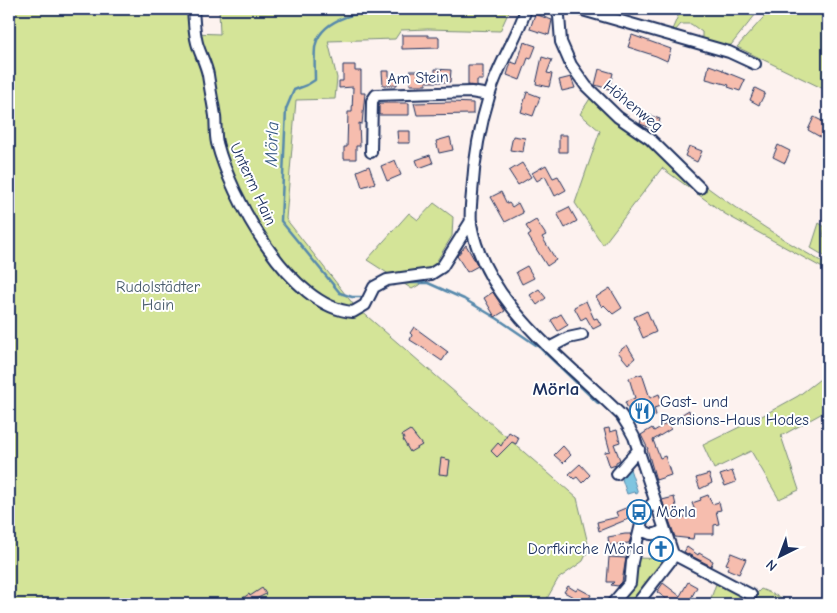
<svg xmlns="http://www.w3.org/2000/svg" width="837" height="613" viewBox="0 0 837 613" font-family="'Comic Neue',sans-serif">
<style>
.green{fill:#d4e498;stroke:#788a7b}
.water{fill:#7fc5e0;stroke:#5789ac}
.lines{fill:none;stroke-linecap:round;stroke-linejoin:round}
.stream{stroke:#5789ac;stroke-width:2.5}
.building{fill:#f6bdae;stroke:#1b2f5e}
.street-casing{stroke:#1b2f5e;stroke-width:14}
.street{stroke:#fff;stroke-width:10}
.labels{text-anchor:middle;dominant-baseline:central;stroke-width:4;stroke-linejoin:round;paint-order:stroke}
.street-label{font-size:16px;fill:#1b2f5e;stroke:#fff}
.park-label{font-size:16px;fill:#495c6c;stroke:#fff}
.poi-label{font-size:16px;fill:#1b2f5e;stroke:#fff;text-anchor:start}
.water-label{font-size:18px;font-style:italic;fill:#395c85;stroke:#fff}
.quarter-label{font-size:19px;font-weight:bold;fill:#1b2f5e;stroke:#fff}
</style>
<rect width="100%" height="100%" fill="#fdf2ef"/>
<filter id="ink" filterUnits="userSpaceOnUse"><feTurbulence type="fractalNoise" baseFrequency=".02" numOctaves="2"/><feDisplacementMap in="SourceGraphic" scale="10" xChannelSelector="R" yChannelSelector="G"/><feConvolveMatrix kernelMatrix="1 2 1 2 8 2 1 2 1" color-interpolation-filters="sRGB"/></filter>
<g filter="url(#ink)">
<path class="green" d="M 9,9 L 190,9 L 193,33 L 220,34 L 219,9 L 510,9 L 500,31 L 428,29 L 401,30 L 395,39 L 328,41 L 337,78 L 335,99 L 296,100 L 286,219 L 353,304 L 577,498 L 589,548 L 583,561 L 558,579 L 544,604 L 9,604 Z
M 681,9 L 760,9 L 731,45 L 724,46 L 702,40 L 702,32 L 691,24 L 681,24 L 675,31 L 671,32 Z
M 771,9 L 828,9 L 828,91 L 737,47 Z
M 591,97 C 668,158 741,218 828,265 L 828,271 L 725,214 L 662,168 L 603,245 L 575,203 L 600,131 L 580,114 Z
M 434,203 L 453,217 L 452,236 L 424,282 L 412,289 L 367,260 L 409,213 L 418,220 Z
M 819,223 L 825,227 L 823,236 L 828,239 L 828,258 L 811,248 Z
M 828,373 L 828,410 L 781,436 L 799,490 L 779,499 L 751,451 L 714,469 L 703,445 L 762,416 L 798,396 Z
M 637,558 L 667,559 L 634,604 L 618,604 Z
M 718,578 L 753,597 L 761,589 L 789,601 L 788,604 L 709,604 Z"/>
<path class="water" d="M 630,469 L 638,493 L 636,494 L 634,492 L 627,494 L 620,473 Z"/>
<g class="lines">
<path class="stream" d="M 403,283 L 428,283 L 464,299 L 498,319 L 539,347 L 599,404
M 361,297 L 352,297 L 340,293 L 281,221 L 286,109 L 294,90 L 307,85 L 315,80 C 315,69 314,58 315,48 C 319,19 357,13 379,9"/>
</g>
<path class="building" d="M 535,14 L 552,20 L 549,35 L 530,29 Z
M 402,35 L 428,35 L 428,37 L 439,37 L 439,48 L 402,49 Z
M 632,35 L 671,49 L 667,61 L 656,56 L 628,47 Z
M 524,42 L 536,46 L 531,59 L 528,58 L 520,80 L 507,75 L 511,62 L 517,64 Z
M 542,57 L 552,60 L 547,73 L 552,74 L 549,87 L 536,84 Z
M 343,65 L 355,65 L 355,71 L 361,71 L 361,93 L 365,93 L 362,124 L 359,123 L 360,146 L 356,146 L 356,159 L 344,159 L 344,147 L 347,147 L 348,112 L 352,112 L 353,87 L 339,88 L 339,81 L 343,81 Z
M 468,65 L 483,65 L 483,80 L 477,80 L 477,86 L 468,85 Z
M 709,65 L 723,70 L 723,71 L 745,80 L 740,91 L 728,87 L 729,85 L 706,79 Z
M 435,69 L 451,70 L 450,82 L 426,82 L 426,85 L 410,85 L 410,71 L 424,71 L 435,78 Z
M 599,69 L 613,73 L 609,89 L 595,85 Z
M 382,71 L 389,71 L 389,79 L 397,79 L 397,85 L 383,85 Z
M 571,77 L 575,88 L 562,91 L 559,80 Z
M 755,88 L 765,93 L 759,105 L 750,100 Z
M 527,92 L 540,97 L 533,116 L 521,112 Z
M 451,102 L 473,103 L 473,114 L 417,115 L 414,103 Z
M 379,103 L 409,103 L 409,115 L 379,115 Z
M 643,113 L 660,119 L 657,130 L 640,124 Z
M 814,117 L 828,124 L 822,138 L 808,130 Z
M 397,131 L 410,131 L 410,143 L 398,143 Z
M 559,135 L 567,135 L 567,152 L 559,152 Z
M 513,136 L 525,138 L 523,152 L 510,150 Z
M 450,137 L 453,150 L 439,153 L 436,141 Z
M 778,145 L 790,151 L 785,163 L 773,157 Z
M 689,146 L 702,151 L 697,162 L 685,156 Z
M 430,155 L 433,163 L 419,168 L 416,160 Z
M 395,160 L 401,175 L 387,181 L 381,166 Z
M 522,163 L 531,177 L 518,185 L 509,171 Z
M 546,165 L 553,178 L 558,176 L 566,190 L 555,196 L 545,176 L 537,181 L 532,173 Z
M 369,166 L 375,183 L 362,187 L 357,171 Z
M 501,192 L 507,204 L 509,203 L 512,207 L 518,203 L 523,213 L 505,222 L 491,197 Z
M 569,207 L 577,221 L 565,228 L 557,213 Z
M 536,220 L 546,235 L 542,237 L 556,260 L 547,266 L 528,236 L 531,234 L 526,226 Z
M 466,245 L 478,266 L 467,272 L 457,256 Z
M 527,266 L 534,278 L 522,284 L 516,272 Z
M 610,288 L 622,308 L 613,314 L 604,305 L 602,307 L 596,297 Z
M 539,289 L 546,298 L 537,305 L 530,295 Z
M 493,292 L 505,311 L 495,317 L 484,298 Z
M 586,301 L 594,319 L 597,318 L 601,325 L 593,329 L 586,317 L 581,320 L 574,307 Z
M 647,311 L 656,332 L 643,338 L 634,317 Z
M 561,314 L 568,325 L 558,331 L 551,320 Z
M 414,327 L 448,352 L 442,361 L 423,348 L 410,340 L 412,335 L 410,333 Z
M 627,345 L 635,358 L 628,364 L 618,352 Z
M 642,374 L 650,398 L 659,394 L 663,405 L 654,408 L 656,415 L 634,423 L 625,402 L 635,398 L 629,378 Z
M 689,410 L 691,419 L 669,425 L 671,429 L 653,440 L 660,458 L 665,456 L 671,475 L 656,480 L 647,449 L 648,449 L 641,435 L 652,428 L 654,431 Z
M 609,428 L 610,432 L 617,430 L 620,442 L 614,444 L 620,460 L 616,462 L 616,465 L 610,467 L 605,452 L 610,451 L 604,429 Z
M 410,430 L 422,445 L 410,452 L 403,440 L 404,439 L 402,435 Z
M 509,432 L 519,438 L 516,444 L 512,442 L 497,457 L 491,451 L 498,443 L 501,446 Z
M 563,446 L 571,455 L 563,463 L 554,455 Z
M 441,458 L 450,460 L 448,475 L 439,474 Z
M 580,464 L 590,475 L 582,483 L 577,477 L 574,479 L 569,474 Z
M 732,471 L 736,482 L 725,486 L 720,475 Z
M 709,474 L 712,483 L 700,489 L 696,478 Z
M 708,495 L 712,504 L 719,502 L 721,510 L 716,511 L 719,524 L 714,525 L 714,534 L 694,534 L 693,539 L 675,537 L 662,500 L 674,497 L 679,519 L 696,513 L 692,503 L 701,500 L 700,498 Z
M 628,507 L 633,517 L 599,531 L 597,522 L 618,517 L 616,512 Z
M 625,534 L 632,534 L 629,543 L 609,545 L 608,537 Z
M 687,547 L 698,555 L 699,553 L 713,561 L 711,566 L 684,552 Z
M 731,553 L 746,559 L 739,574 L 727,569 L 729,565 L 726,564 Z
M 609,557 L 626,558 L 622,582 L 618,586 L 611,585 L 614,582 L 607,582 Z
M 688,582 L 697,587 L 689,602 L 685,600 L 683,604 L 673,604 L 657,592 L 663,583 L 680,596 Z
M 568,586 L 576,591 L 578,588 L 591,595 L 586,604 L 564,592 Z
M 262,588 L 266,594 L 246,604 L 243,598 L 249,594 L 250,596 Z"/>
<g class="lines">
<defs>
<path id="street" d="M 193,9 C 194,20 194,32 197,43 C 200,54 206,64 208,75 C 210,89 213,103 215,116 C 216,125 215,134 217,143 C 231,197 290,308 353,312 L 365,305 L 374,287 L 387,280 L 431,274 L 442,267 L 471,221
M 526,9 C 517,38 499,63 490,93 C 480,125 474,160 472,193 C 471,203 470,214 471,224 C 485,304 567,361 621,415 L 628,426 L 634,437 L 673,554 L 671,560 L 637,604
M 556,9 L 559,16 L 561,42 L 571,65 L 586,86 L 618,117 L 650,139 L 700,188
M 579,9 L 729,52 L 755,64
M 371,152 L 372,101 L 376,95 L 471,92 L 489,95
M 549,348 L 568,338 L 582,335
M 617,474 L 639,449
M 641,528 C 649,536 656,536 664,529
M 673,554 L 751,595
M 612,604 L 630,583 L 632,562 L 643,516 L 646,510 L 655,501"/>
</defs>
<use href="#street" class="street-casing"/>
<use href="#street" class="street"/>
</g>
</g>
<defs>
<symbol id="restaurant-ring" viewBox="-11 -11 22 22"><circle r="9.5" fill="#fff" stroke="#1f6fb2" stroke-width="1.5"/><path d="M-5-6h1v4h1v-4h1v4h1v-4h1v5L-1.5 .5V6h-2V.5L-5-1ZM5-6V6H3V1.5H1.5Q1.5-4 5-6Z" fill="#1f6fb2"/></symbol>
<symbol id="bus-ring" viewBox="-11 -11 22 22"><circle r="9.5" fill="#fff" stroke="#1f6fb2" stroke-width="1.5"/><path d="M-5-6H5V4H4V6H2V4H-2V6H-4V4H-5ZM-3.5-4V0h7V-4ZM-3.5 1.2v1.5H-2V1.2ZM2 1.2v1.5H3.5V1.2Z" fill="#1f6fb2"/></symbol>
<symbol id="church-ring" viewBox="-11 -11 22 22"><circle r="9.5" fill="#fff" stroke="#1f6fb2" stroke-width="1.5"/><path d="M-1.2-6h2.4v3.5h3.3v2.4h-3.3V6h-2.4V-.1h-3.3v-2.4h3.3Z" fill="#1f6fb2"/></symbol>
</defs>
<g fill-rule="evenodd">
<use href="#restaurant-ring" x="628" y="397" width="28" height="28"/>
<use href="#bus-ring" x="625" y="498" width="28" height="28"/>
<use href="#church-ring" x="647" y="535" width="28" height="28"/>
</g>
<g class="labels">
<g class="street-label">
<text transform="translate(418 78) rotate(-2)">Am Stein</text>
<text transform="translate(633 106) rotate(39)">Höhenweg</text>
<text transform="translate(253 184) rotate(65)">Unterm Hain</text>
</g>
<g class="park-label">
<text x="158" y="287">Rudolstädter<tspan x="158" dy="18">Hain</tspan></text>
</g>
<g class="poi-label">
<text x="660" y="402">Gast- und<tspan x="660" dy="18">Pensions-Haus Hodes</tspan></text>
<text x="656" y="512">Mörla</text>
<text x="644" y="549" text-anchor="end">Dorfkirche Mörla</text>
</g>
<g class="water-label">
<text transform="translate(272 144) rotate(-88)">Mörla</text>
</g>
<g class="quarter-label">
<text x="556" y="389">Mörla</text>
</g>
</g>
<rect width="837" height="613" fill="none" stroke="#fff" stroke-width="30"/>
<rect x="15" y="15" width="807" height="583" fill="none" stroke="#1b2f5e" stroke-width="2" filter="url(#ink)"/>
<g transform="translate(780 556) rotate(222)" stroke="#ffffff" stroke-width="4" paint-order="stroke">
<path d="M0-4L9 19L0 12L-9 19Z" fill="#1b2f5e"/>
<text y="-8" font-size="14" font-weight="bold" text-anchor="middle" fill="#1b2f5e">N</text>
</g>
</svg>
